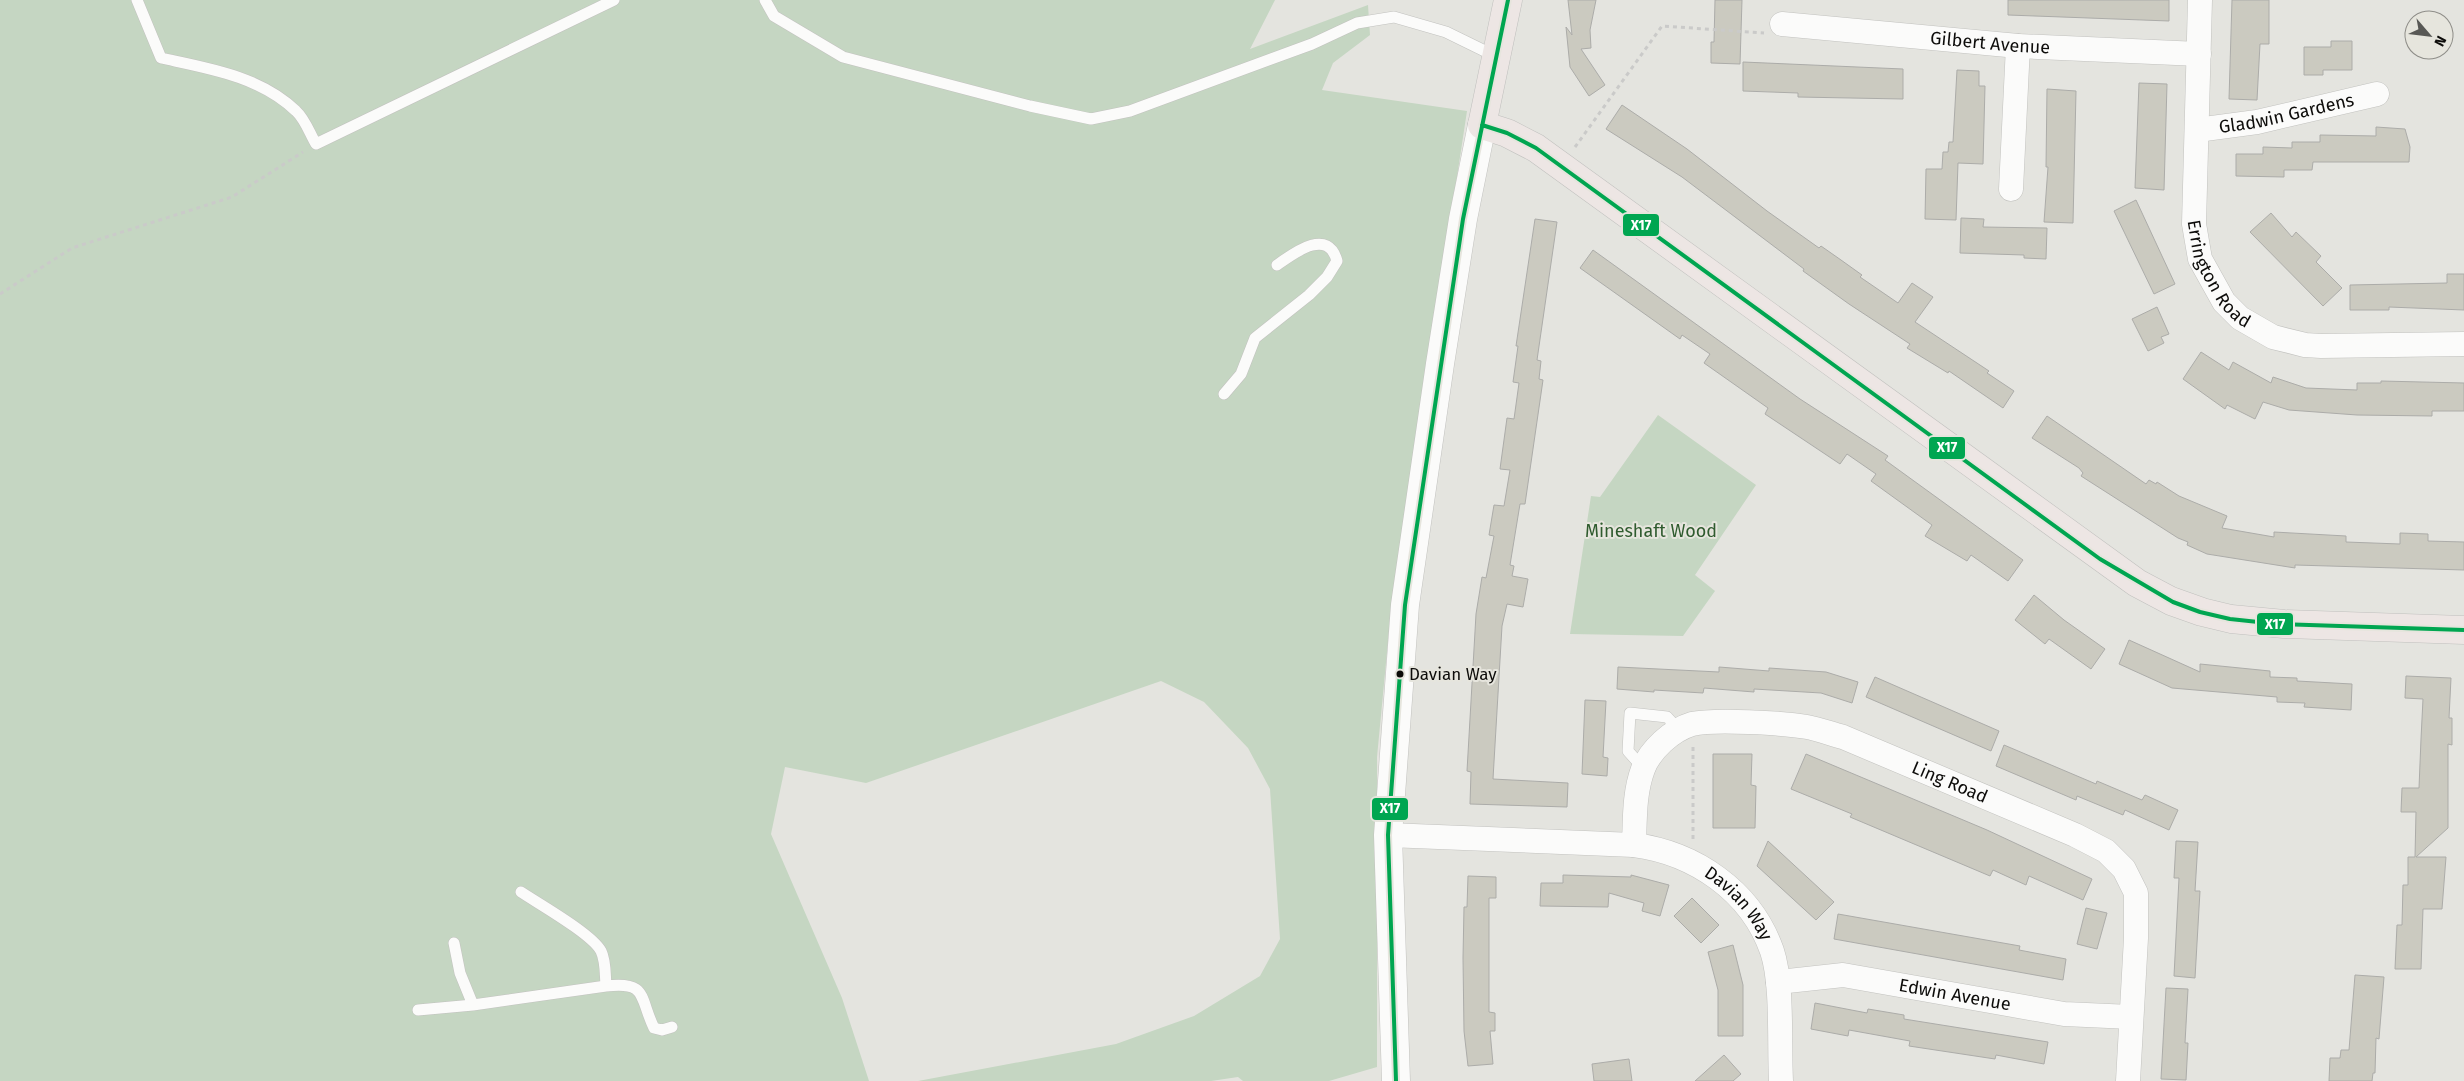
<svg xmlns="http://www.w3.org/2000/svg" width="2464" height="1081" viewBox="0 0 2464 1081" font-family="'Fira Sans',sans-serif">
<style>
.green{fill:#c5d6c2}
.building{fill:#cbcac0;stroke:#acaca9}
.lines{fill:none;stroke-linecap:round;stroke-linejoin:round}
.service-casing{stroke:#c2c2bf;stroke-width:12}
.minor-casing{stroke:#c2c2bf;stroke-width:25}
.tertiary-casing{stroke:#c2c2bf;stroke-width:29}
.primary-casing{stroke:#c0c0be;stroke-width:29}
.path{stroke:#cacac9;stroke-width:3;stroke-dasharray:4 4;stroke-linecap:butt}
.service{stroke:#fbfbfa;stroke-width:11}
.minor{stroke:#fbfbfa;stroke-width:24}
.tertiary{stroke:#fbfbfa;stroke-width:28}
.primary{stroke:#ede6e4;stroke-width:28}
.bus-1-casing{stroke:#e6e5dd;stroke-width:8}
.bus-1{stroke:#00a651;stroke-width:4}
.bus-dot{fill:#0d0c0a;stroke:#e6e5dd;stroke-width:2}
.labels{text-anchor:middle;dominant-baseline:central;stroke-width:4;stroke-linejoin:round;paint-order:stroke}
.bus-label{font-size:17px;fill:#0d0c0a;stroke:#e6e5dd;text-anchor:start}
.street-label{font-size:18px;fill:#0d0c0a;stroke:#e6e5dd}
.park-label{font-size:18px;fill:#2f5b2e;stroke:#e6e5dd}
.line-badge{stroke:#e6e5dd;stroke-width:2}
.badge-label{font-size:14px;text-anchor:middle;font-weight:bold;fill:#fff}
</style>
<rect width="100%" height="100%" fill="#e4e4df"/>
<path class="green" d="M 0,0 L 1275,0 L 1250,49 L 1368,5 L 1370,35 L 1333,63 L 1322,90 L 1467,111 L 1391,610 L 1377,757 L 1377,1067 L 1329,1081 L 1243,1081 L 1238,1077 L 1211,1081 L 918,1081 L 1116,1044 L 1194,1016 L 1260,976 L 1280,939 L 1270,789 L 1248,748 L 1204,702 L 1161,681 L 866,783 L 785,767 L 771,834 L 842,998 L 869,1081 L 0,1081 Z
M 1658,415 L 1756,485 L 1695,575 L 1715,591 L 1683,636 L 1570,634 L 1591,496 L 1600,497 Z"/>
<path class="building" d="M 1568,0 L 1596,0 L 1590,30 L 1591,48 L 1581,49 L 1605,85 L 1589,96 L 1570,67 L 1566,27 L 1572,35 Z
M 1715,0 L 1742,0 L 1740,64 L 1711,63 L 1711,42 L 1714,42 Z
M 2008,0 L 2169,0 L 2169,21 L 2008,15 Z
M 2232,0 L 2269,0 L 2269,44 L 2260,44 L 2257,100 L 2229,99 Z
M 2331,41 L 2352,41 L 2352,70 L 2323,70 L 2323,75 L 2304,75 L 2304,47 L 2331,47 Z
M 1743,62 L 1903,69 L 1903,99 L 1798,97 L 1798,93 L 1743,91 Z
M 1957,70 L 1979,71 L 1979,86 L 1985,86 L 1983,164 L 1958,163 L 1956,220 L 1925,219 L 1926,169 L 1942,169 L 1943,152 L 1948,152 L 1949,142 L 1953,142 Z
M 2139,83 L 2167,84 L 2164,190 L 2135,188 Z
M 2047,89 L 2076,91 L 2073,223 L 2044,222 L 2048,167 L 2046,167 Z
M 1622,105 L 1687,149 L 1767,211 L 1819,248 L 1821,246 L 1841,260 L 1862,275 L 1860,277 L 1898,303 L 1912,283 L 1933,297 L 1915,322 L 1989,371 L 1987,373 L 2014,391 L 2003,408 L 1949,371 L 1948,373 L 1907,348 L 1910,344 L 1849,304 L 1803,271 L 1804,269 L 1682,177 L 1606,129 Z
M 2376,127 L 2405,129 L 2410,147 L 2409,162 L 2313,162 L 2312,170 L 2284,170 L 2284,177 L 2236,176 L 2236,154 L 2263,154 L 2263,147 L 2292,148 L 2292,142 L 2320,142 L 2320,135 L 2376,136 Z
M 2136,200 L 2175,284 L 2154,294 L 2114,211 Z
M 2271,213 L 2292,237 L 2296,232 L 2321,256 L 2316,262 L 2342,288 L 2323,306 L 2250,232 Z
M 1961,218 L 1984,219 L 1983,227 L 2047,228 L 2046,259 L 2024,258 L 2024,255 L 1960,253 Z
M 1535,219 L 1557,222 L 1537,360 L 1541,361 L 1539,379 L 1543,380 L 1525,504 L 1520,504 L 1510,565 L 1514,566 L 1512,576 L 1528,579 L 1523,607 L 1507,604 L 1502,626 L 1493,779 L 1568,783 L 1567,807 L 1470,804 L 1471,772 L 1467,771 L 1476,614 L 1482,577 L 1486,578 L 1494,536 L 1489,535 L 1494,505 L 1504,506 L 1510,470 L 1500,469 L 1507,418 L 1514,419 L 1519,383 L 1513,382 L 1518,346 L 1516,346 Z
M 1593,250 L 1800,399 L 1888,456 L 1885,460 L 2023,560 L 2008,581 L 1971,555 L 1967,561 L 1925,536 L 1932,525 L 1871,481 L 1876,474 L 1847,454 L 1840,464 L 1765,414 L 1768,408 L 1704,363 L 1710,354 L 1682,335 L 1680,339 L 1580,268 Z
M 2447,274 L 2464,274 L 2464,310 L 2389,307 L 2389,310 L 2350,310 L 2350,285 L 2447,283 Z
M 2157,307 L 2169,334 L 2161,337 L 2164,343 L 2148,351 L 2132,319 Z
M 2201,352 L 2229,370 L 2233,362 L 2271,383 L 2273,377 L 2306,388 L 2357,390 L 2357,383 L 2381,383 L 2381,381 L 2464,383 L 2464,411 L 2432,411 L 2432,416 L 2357,415 L 2289,410 L 2263,402 L 2255,419 L 2227,405 L 2225,409 L 2183,379 Z
M 2047,416 L 2146,484 L 2149,480 L 2156,484 L 2157,482 L 2179,496 L 2227,516 L 2222,528 L 2274,537 L 2274,532 L 2346,536 L 2346,542 L 2400,544 L 2400,533 L 2428,534 L 2428,541 L 2464,542 L 2464,570 L 2295,565 L 2295,568 L 2207,554 L 2187,545 L 2188,542 L 2178,538 L 2081,476 L 2083,473 L 2079,468 L 2032,438 Z
M 2034,595 L 2064,620 L 2105,649 L 2091,669 L 2049,639 L 2045,644 L 2015,620 Z
M 2129,640 L 2200,672 L 2200,664 L 2270,671 L 2270,677 L 2297,678 L 2297,681 L 2352,684 L 2351,710 L 2304,707 L 2305,703 L 2277,702 L 2277,697 L 2172,688 L 2119,664 Z
M 1618,667 L 1719,672 L 1719,667 L 1769,671 L 1769,668 L 1826,672 L 1858,682 L 1852,703 L 1821,693 L 1754,689 L 1754,692 L 1704,688 L 1703,693 L 1654,690 L 1654,692 L 1617,689 Z
M 2406,676 L 2451,678 L 2449,718 L 2452,718 L 2452,745 L 2448,744 L 2448,828 L 2416,857 L 2446,857 L 2442,909 L 2423,909 L 2421,969 L 2395,969 L 2397,925 L 2402,925 L 2403,885 L 2408,885 L 2408,857 L 2415,857 L 2416,812 L 2401,812 L 2402,788 L 2419,788 L 2421,739 L 2423,699 L 2405,698 Z
M 1875,677 L 1999,731 L 1991,751 L 1866,697 Z
M 1585,700 L 1606,701 L 1603,757 L 1608,758 L 1607,776 L 1582,774 Z
M 2004,745 L 2096,784 L 2097,781 L 2142,800 L 2145,795 L 2178,810 L 2169,830 L 2125,810 L 2123,815 L 2077,796 L 2076,800 L 1996,766 Z
M 1713,754 L 1752,754 L 1751,785 L 1756,786 L 1755,828 L 1713,828 Z
M 1806,754 L 1987,830 L 2092,879 L 2083,900 L 2029,876 L 2026,885 L 1993,870 L 1990,876 L 1850,817 L 1852,814 L 1791,789 Z
M 1768,841 L 1834,902 L 1816,920 L 1757,866 Z
M 2176,841 L 2198,842 L 2195,891 L 2200,891 L 2195,978 L 2174,976 L 2179,878 L 2174,878 Z
M 1563,875 L 1631,877 L 1631,875 L 1669,885 L 1660,916 L 1642,911 L 1644,903 L 1609,893 L 1608,907 L 1540,906 L 1541,883 L 1563,883 Z
M 1468,876 L 1496,877 L 1496,898 L 1489,898 L 1489,1012 L 1495,1013 L 1495,1031 L 1490,1031 L 1493,1064 L 1468,1066 L 1464,1031 L 1463,958 L 1464,907 L 1467,907 Z
M 1692,898 L 1719,925 L 1701,943 L 1674,916 Z
M 2086,908 L 2107,913 L 2097,949 L 2077,944 Z
M 1838,914 L 2020,946 L 2019,950 L 2066,959 L 2063,980 L 1834,939 Z
M 1733,945 L 1743,985 L 1743,1036 L 1718,1036 L 1718,990 L 1708,952 Z
M 2355,975 L 2384,977 L 2379,1039 L 2376,1038 L 2375,1073 L 2373,1073 L 2372,1081 L 2329,1081 L 2330,1058 L 2340,1058 L 2341,1050 L 2349,1050 Z
M 2166,988 L 2188,989 L 2185,1043 L 2188,1043 L 2186,1080 L 2161,1079 Z
M 1815,1003 L 1867,1013 L 1868,1009 L 1904,1015 L 1904,1019 L 2048,1042 L 2044,1064 L 1996,1055 L 1995,1059 L 1909,1046 L 1910,1041 L 1849,1030 L 1848,1036 L 1811,1029 Z
M 1724,1055 L 1741,1074 L 1733,1081 L 1695,1081 Z
M 1629,1059 L 1632,1081 L 1594,1081 L 1592,1064 Z"/>
<g class="lines">
<defs>
<path id="service" d="M 137,0 L 161,58 C 207,68 260,76 296,111 C 305,119 310,134 316,144 L 614,0
M 765,0 L 774,16 L 843,57 L 1030,106 L 1091,119 L 1130,111 L 1312,44 L 1357,23 L 1394,17 L 1446,32 L 1495,56
M 1224,394 L 1241,374 L 1255,338 L 1309,295 L 1327,277 L 1337,261 C 1328,227 1294,253 1277,265
M 1643,768 L 1628,751 L 1630,713 L 1667,717 L 1679,730
M 521,892 C 539,904 592,934 601,951 C 606,961 605,974 606,986 C 648,981 639,997 654,1028 L 662,1030 L 672,1027
M 454,943 L 460,973 L 473,1005 L 606,986
M 418,1010 L 473,1005"/>
<g id="minor">
<path id="s1" d="M 2200,0 L 2194,224 L 2200,259 L 2224,302 L 2240,318 L 2273,337 L 2305,345 L 2321,346 L 2464,344"/>
<path id="s2" d="M 1782,24 L 2018,46 L 2199,54"/>
<path id="s3" d="M 2197,130 L 2257,122 L 2377,94"/>
<path d="M 2011,189 L 2018,46"/>
<path id="s4" d="M 1388,835 L 1634,845 C 1695,853 1751,891 1772,951 C 1783,984 1779,1044 1781,1081"/>
<path id="s5" d="M 1634,845 C 1635,819 1634,793 1643,769 C 1650,750 1672,730 1692,724 C 1714,719 1784,723 1807,727 C 1819,729 1831,734 1843,737 L 2075,835 L 2106,851 L 2124,869 L 2136,893 L 2136,938 L 2128,1081"/>
<path id="s6" d="M 1778,982 L 1843,975 L 2064,1014 L 2131,1017"/>
</g>
<path id="tertiary" d="M 1396,1081 L 1388,835 L 1405,605 L 1440,364 L 1463,219 L 1482,125"/>
<path id="primary" d="M 1508,0 L 1482,125 L 1507,133 L 1536,148 L 2137,583 L 2171,601 L 2202,612 L 2231,619 L 2284,624 L 2464,630"/>
</defs>
<use href="#service" class="service-casing"/>
<use href="#minor" class="minor-casing"/>
<use href="#tertiary" class="tertiary-casing"/>
<use href="#primary" class="primary-casing"/>
<path class="path" d="M 1575,147 L 1662,26 L 1764,33
M 0,294 L 72,248 L 232,197 L 303,152
M 1693,747 L 1693,841"/>
<use href="#service" class="service"/>
<use href="#minor" class="minor"/>
<use href="#tertiary" class="tertiary"/>
<use href="#primary" class="primary"/>
<defs>
<path id="bus-1" d="M 1482,125 L 1507,133 L 1536,148 L 2100,559 L 2173,602 L 2200,612 L 2230,619 L 2277,624 L 2464,630
M 1396,1081 L 1388,835 L 1405,605 L 1463,219 L 1508,0"/>
</defs>
<use href="#bus-1" class="bus-1-casing"/>
<use href="#bus-1" class="bus-1"/>
</g>
<circle class="bus-dot" cx="1400" cy="674" r="4.5"/>
<g class="labels">
<g class="bus-label">
<text x="1409" y="674">Davian Way</text>
</g>
<g class="street-label">
<text stroke="none"><textPath href="#s2" startOffset="209">Gilbert Avenue</textPath></text>
<text stroke="none"><textPath href="#s3" startOffset="91">Gladwin Gardens</textPath></text>
<text stroke="none"><textPath href="#s1" startOffset="281">Errington Road</textPath></text>
<text stroke="none"><textPath href="#s5" startOffset="414">Ling Road</textPath></text>
<text stroke="none"><textPath href="#s4" startOffset="370">Davian Way</textPath></text>
<text stroke="none"><textPath href="#s6" startOffset="179">Edwin Avenue</textPath></text>
</g>
<g class="park-label">
<text x="1651" y="531">Mineshaft Wood</text>
</g>
</g>
<g class="line-badge">
<rect x="1622" y="213" width="38" height="24" rx="5" fill="#00a651"/>
<rect x="1928" y="436" width="38" height="24" rx="5" fill="#00a651"/>
<rect x="2256" y="612" width="38" height="24" rx="5" fill="#00a651"/>
<rect x="1371" y="797" width="38" height="24" rx="5" fill="#00a651"/>
</g>
<g class="badge-label">
<text x="1641" y="230">X17</text>
<text x="1947" y="452">X17</text>
<text x="2275" y="629">X17</text>
<text x="1390" y="813">X17</text>
</g>
<g transform="translate(2429 35) rotate(118)"><circle r="24" fill="#e6e5dd" stroke="#8f8e89"/>
<path d="M0-4L9 19L0 12L-9 19Z" fill="#585855"/>
<text y="-8" font-size="14" font-weight="bold" text-anchor="middle" fill="#0d0c0a">N</text>
</g>
</svg>
